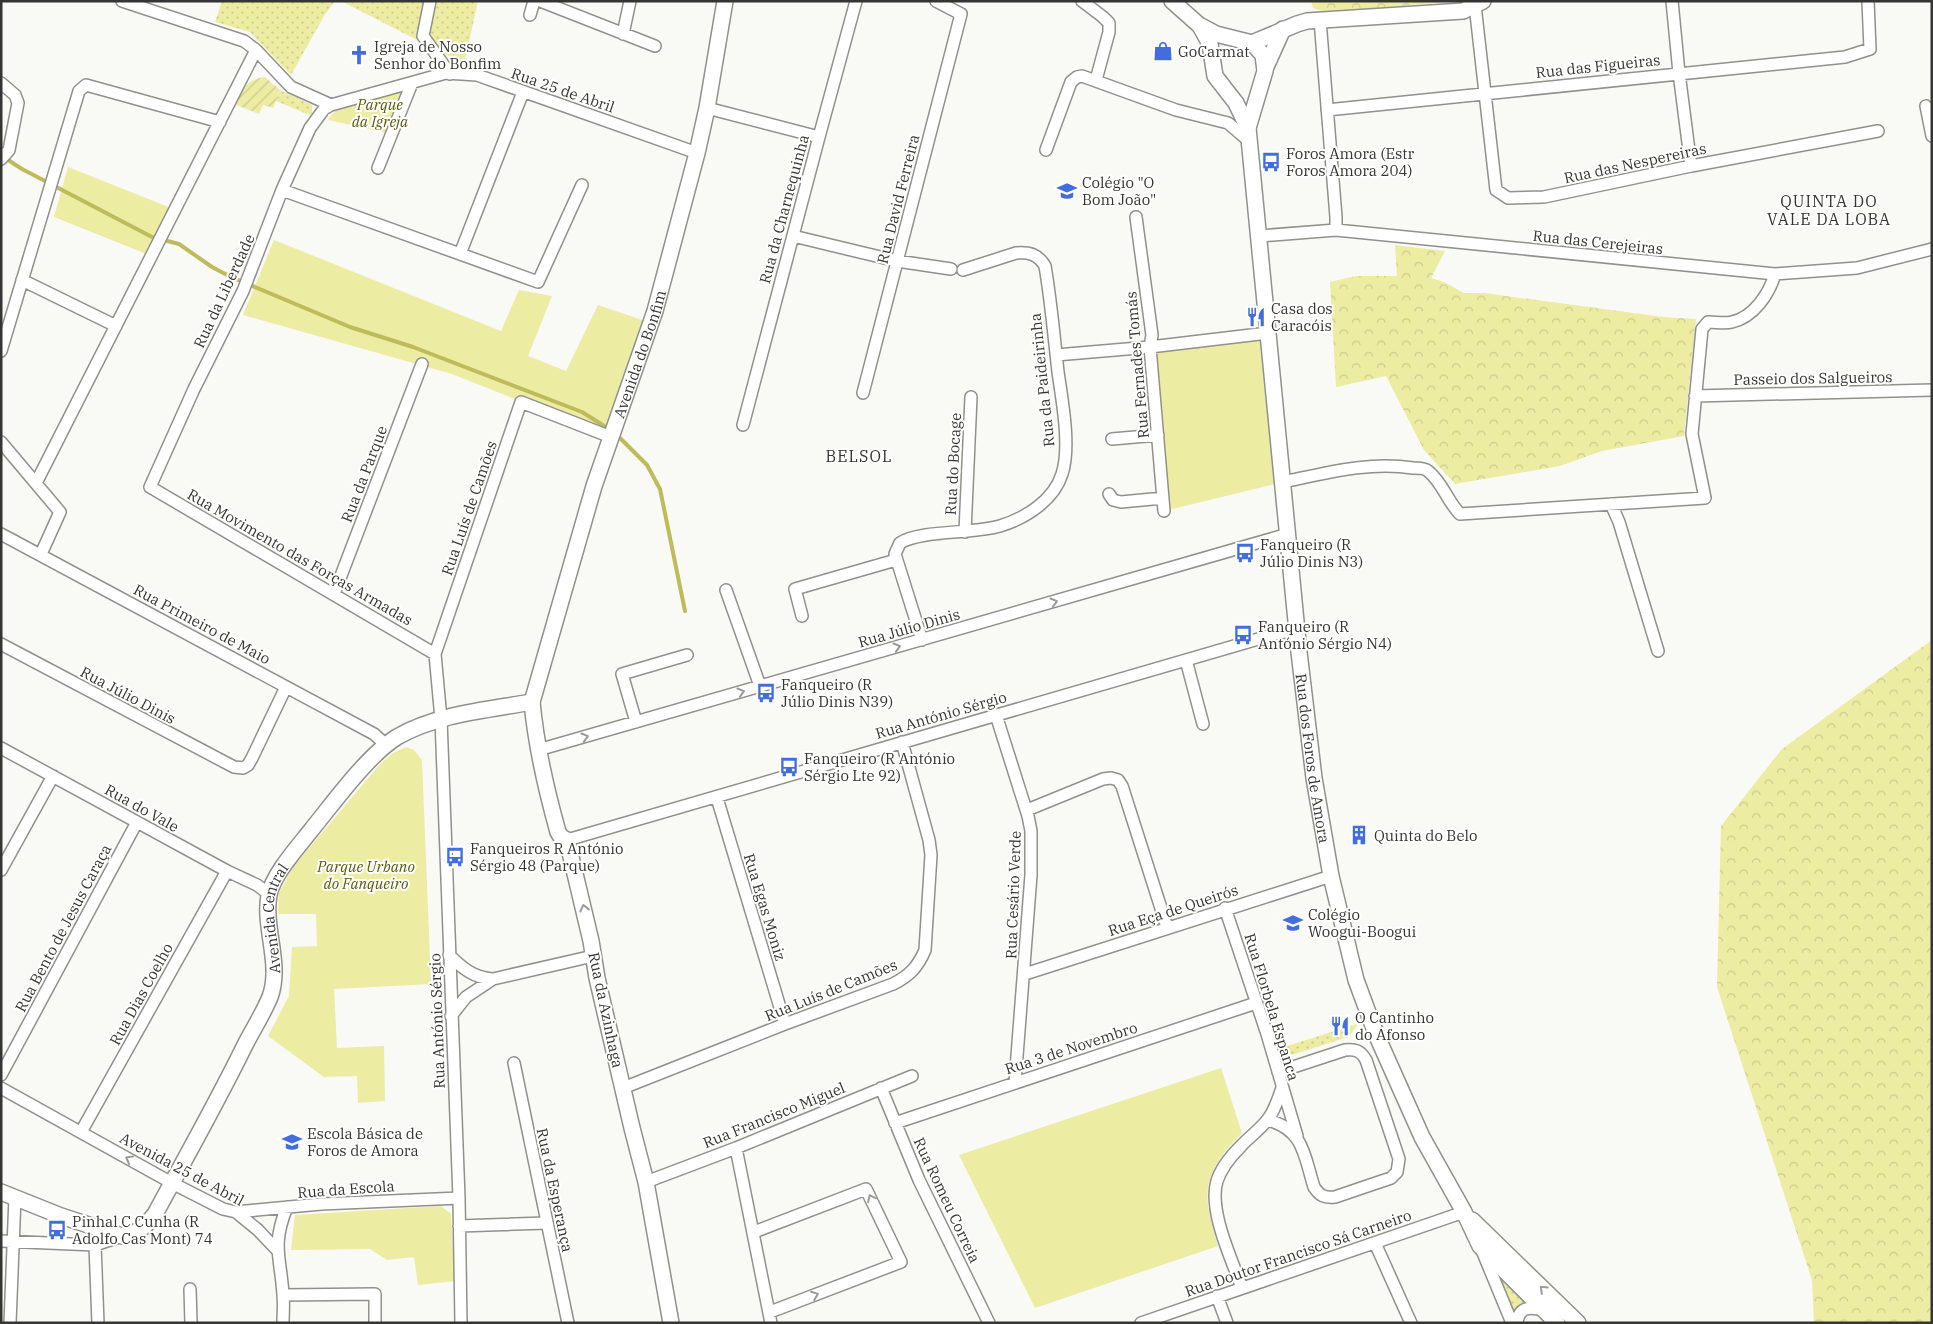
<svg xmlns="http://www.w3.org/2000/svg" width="1933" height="1324" viewBox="0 0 1933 1324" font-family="'IBM Plex Serif',serif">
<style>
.grass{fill:url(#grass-dots)}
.forest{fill:url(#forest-crowns)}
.park{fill:#ececa3}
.garden{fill:url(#garden-furrows)}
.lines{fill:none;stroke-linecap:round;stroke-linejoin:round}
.stream{stroke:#bebc5a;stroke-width:4}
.street-casing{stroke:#90918d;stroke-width:14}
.secondary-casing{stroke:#90918d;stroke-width:18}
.street{stroke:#fff;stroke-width:11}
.secondary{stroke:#fff;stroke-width:15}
.oneway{stroke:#9a9a9a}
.labels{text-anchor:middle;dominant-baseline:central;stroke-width:4;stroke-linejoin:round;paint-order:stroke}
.poi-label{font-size:15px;fill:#353534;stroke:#fffffe;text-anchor:start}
.street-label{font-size:15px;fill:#353534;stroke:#fffffe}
.park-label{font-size:15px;font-style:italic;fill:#5c5a10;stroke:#fffffe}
.neighbourhood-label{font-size:16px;letter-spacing:1px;fill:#353534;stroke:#fffffe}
</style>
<defs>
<pattern id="grass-dots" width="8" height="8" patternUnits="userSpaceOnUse" patternTransform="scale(1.25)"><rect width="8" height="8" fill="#ececa3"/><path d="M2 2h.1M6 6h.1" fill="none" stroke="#cbcb8d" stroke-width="1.8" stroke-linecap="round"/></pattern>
<pattern id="forest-crowns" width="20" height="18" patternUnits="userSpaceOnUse" patternTransform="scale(1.25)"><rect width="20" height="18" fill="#ececa3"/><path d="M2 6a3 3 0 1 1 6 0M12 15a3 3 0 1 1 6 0" fill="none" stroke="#cbcb8d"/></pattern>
<pattern id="garden-furrows" width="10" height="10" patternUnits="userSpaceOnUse" patternTransform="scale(1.25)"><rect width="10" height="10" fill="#ececa3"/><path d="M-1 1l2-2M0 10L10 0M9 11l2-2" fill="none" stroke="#cbcb8d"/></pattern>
</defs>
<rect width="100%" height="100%" fill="#f9f9f6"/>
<path class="grass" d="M 222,1 L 335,1 L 324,16 L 291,75 L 250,32 L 215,22 Z
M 341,1 L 478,1 L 464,64 Z
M 280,90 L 312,105 L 312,116 L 276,101 Z
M 1356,1024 L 1357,1026 L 1348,1037 L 1295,1054 L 1289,1055 L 1281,1048 Z
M 1494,1265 L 1530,1302 L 1519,1305 L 1513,1313 Z"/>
<path class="forest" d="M 1311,1 L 1460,1 L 1325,12 L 1313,8 Z
M 1395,245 L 1445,251 L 1431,278 L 1444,282 L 1464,293 L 1484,293 L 1663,317 L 1696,319 L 1684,436 L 1602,451 L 1560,466 L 1455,484 L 1424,450 L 1386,376 L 1336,387 L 1330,282 L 1356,276 L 1397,276 Z
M 1932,640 L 1932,1323 L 1814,1323 L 1812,1280 L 1717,987 L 1721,826 L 1782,749 Z"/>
<path class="park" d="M 412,83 L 391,134 L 328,120 L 337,108 Z
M 68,167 L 171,208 L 149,255 L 54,217 Z
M 274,240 L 501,331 L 519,290 L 552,296 L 528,356 L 566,371 L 598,305 L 645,321 L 611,437 L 452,374 L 243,315 Z
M 1268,333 L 1283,482 L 1164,511 L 1150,347 Z
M 406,747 L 414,750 L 422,760 L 431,984 L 334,989 L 337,1048 L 384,1046 L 385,1101 L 358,1103 L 357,1076 L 324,1077 L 268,1036 L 289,996 L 292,947 L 317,946 L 316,914 L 278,914 L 279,893 L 293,867 L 381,763 L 393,753 Z
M 1221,1068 L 1242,1133 C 1223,1152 1204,1175 1208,1204 C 1210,1218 1214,1232 1218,1246 L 1035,1308 L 959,1155 Z
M 441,1206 L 451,1214 L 455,1281 L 418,1285 L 414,1257 L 387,1260 L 370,1249 L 291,1250 L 295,1215 Z"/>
<path class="garden" d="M 265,77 L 280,90 L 273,108 L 263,105 L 259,114 L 234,104 C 242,90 247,79 265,77 Z"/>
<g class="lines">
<path class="stream" d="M 5,158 L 22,169 L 152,237 L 179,244 L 212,267 L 231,277 L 350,327 L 413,347 L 582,412 L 609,429
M 616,434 L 647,465 L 660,489 L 685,611"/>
<defs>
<path id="street" d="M 122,1 L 244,41 L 256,50 L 291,87 L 331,105
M 430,1 L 423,36 L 450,74
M 540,1 L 655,46
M 1082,1 L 1103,17 L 1109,23 L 1109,32 L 1096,80
M 1672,1 L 1679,73 L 1691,166
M 1475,5 L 1496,190 L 1508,198 L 1544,197 L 1691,166 L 1878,131
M 530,15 L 534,1
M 1320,20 L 1336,217 L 1336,230
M 623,34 L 630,1
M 1,83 L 15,95 L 18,103 L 9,150 L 1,159
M 1926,106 L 1932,136
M 707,108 L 819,137
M 1327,110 L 1845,57 L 1870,49 L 1868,1
M 1046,150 L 1071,82 L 1077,77 L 1082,76 L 1176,110 L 1228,123 L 1249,141
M 378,168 L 412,83
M 282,190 L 538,282 L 582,185
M 1136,217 L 1152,335 L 1150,347 L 1164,511
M 793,236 L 897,261 L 951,269
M 1259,236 L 1336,230 L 1775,274 L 1857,268 L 1932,249
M 460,254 L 523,92
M 22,280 L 116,326
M 1,351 L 79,91 L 86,85 L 220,122
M 1056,355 L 1150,347 L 1268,333
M 863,393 L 961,14 L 936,1
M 1695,396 L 1932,390
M 743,425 L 819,137 L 856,1
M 1112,439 L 1158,435
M 1,442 L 60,512 L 41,554
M 1283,482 C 1326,473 1370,461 1413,468 C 1418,468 1425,468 1428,471 C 1443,483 1447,501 1460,514 L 1705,498 L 1692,434 L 1702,329 L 1708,322 C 1716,322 1725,324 1732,322 C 1754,317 1769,294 1775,274
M 36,483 L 256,50
M 1109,494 L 1113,500 L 1121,502 L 1163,498
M 1611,504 L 1619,522 L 1658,651
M 965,532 L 971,397
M 1,534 L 374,734 L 386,745
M 726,590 L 760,686
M 334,594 L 422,364
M 802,616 L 795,589 L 896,560
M 922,640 L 895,554 L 900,543 C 920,530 973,534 1000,526 C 1026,518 1054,500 1062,474 C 1071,447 1062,400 1058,372 C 1054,336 1051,301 1045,266 C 1038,254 1029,252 1016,253 L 963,270
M 1,644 L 234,767 L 243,768 L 248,765 L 252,758 L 286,687
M 435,654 L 150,487 L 194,389 L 243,291 L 282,190 L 310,128 L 324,109 L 331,105 L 446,73 L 477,75 L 697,153
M 1186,660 L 1203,724
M 996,715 L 1028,816 L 1031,831 L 1031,875 L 1015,1082
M 636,722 L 622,674 L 687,655
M 1,748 L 227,871 L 257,885 L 269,894
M 538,750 L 1288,534
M 717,798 L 785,1024
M 1027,810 L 1103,779 L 1111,778 L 1118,780 L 1122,786 L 1167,927
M 567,840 L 1279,633 L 1297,630
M 1,870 L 53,776
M 1225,908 L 1267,1034 L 1297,1136
M 449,955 C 462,968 474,978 493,979
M 1025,974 L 1331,876
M 451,1016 L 466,997 L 493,979 L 593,956
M 514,1063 L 568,1323
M 1,1075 L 137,822
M 1,1088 L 172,1183 L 223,1209 L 236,1212 L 258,1230 L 277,1250
M 623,1088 L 785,1024 L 893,984 C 909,976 918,967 925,950 L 931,855 L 929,840 L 902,742
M 881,1088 L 919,1180 L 989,1323
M 1268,1120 C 1304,1130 1304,1155 1314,1187 C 1320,1196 1324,1198 1335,1197 L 1391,1178 L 1397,1172 L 1399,1159 L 1366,1060 C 1360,1050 1355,1049 1345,1050 L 1278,1072
M 895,1123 L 1256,1003
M 81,1132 L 227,871
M 736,1148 L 771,1323
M 646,1182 L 736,1148 L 912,1076
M 236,1212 L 321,1204 L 459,1198
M 459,1226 L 546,1223
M 754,1232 L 866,1189 L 901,1262 L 770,1312
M 1,1241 L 95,1245 L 122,1236
M 1375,1243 L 1411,1323
M 95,1245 L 98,1323
M 1481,1248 L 1512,1323
M 1242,1288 C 1232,1260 1208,1210 1217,1181 C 1221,1168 1231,1156 1241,1146 C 1249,1137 1261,1129 1268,1119 C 1275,1110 1278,1099 1282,1088
M 190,1289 L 191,1323
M 283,1295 L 375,1294 L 375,1323
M 1217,1296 L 1227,1323
M 10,1323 L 15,1197
M 283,1323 C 283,1314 284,1304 283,1295 C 281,1258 271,1246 287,1207
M 461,1323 L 459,1198 L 441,719 L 435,654 L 521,402 L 611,437
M 1141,1323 L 1464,1212
M 1517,1323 C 1519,1306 1530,1307 1544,1310"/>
<g id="secondary">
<path id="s1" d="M 1172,1 L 1199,25 L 1216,34 L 1252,43 L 1263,55 L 1265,71 L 1248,128 L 1299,652 L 1314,778 L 1331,876 L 1356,980 L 1376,1034 L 1422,1137 L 1464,1212 L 1480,1246 L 1557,1323"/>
<path d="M 1200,26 L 1210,44 L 1215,76 L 1236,103 L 1248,128"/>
<path d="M 1252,43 L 1297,24 L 1307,21 L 1463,11 L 1483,1"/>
<path d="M 1265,69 L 1283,29"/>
<path id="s2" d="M 1,1192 L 61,1216 L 122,1236 L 134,1233 L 145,1226 L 155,1214 C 185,1159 216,1104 244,1047 C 252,1031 263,1014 270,997 C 282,964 263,928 269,895 C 273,874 299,846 312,829 C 334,802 368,755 397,737 C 437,714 487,710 532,702"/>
<path d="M 1472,1220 L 1578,1323"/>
<path id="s3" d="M 671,1323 L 646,1182 L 632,1128 L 597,978 L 591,941 L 567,840 L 561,837 L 558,832 C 546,789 536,746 532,702 L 594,486 L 655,311 L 697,153 L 707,108 L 725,1"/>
</g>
</defs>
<use href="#street" class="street-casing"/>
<use href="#secondary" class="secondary-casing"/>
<use href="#street" class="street"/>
<use href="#secondary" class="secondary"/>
</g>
<defs><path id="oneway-chevron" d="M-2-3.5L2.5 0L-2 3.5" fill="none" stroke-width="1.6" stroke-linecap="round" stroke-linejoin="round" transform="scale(1.25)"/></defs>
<g class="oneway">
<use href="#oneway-chevron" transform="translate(1054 602) rotate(-16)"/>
<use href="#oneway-chevron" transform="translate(897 647) rotate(-16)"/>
<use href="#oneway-chevron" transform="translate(741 692) rotate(-16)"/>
<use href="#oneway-chevron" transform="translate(585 737) rotate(-16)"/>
<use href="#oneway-chevron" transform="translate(584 908) rotate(-104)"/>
<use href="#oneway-chevron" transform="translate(129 1159) rotate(-151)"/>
<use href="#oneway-chevron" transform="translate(871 1198) rotate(-116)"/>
<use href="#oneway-chevron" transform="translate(1543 1289) rotate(-137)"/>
<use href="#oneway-chevron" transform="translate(815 1295) rotate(-21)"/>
</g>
<defs>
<symbol id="shop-bare" viewBox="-9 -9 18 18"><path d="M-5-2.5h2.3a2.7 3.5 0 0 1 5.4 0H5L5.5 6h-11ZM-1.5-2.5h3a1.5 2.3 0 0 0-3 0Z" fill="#426ddf" stroke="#fffffe" stroke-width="2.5" paint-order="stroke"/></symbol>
<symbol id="church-bare" viewBox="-9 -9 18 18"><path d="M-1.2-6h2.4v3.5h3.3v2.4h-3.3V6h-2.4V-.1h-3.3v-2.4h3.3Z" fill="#426ddf" stroke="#fffffe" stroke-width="2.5" paint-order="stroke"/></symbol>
<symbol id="bus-bare" viewBox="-9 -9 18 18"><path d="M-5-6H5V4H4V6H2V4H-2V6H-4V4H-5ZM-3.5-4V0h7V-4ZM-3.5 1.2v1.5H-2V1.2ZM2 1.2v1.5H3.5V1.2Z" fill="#426ddf" stroke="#fffffe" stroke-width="2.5" paint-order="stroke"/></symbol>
<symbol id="school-bare" viewBox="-9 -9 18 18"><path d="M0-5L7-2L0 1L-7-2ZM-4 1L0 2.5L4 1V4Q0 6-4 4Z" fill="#426ddf" stroke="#fffffe" stroke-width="2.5" paint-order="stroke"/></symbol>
<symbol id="restaurant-bare" viewBox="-9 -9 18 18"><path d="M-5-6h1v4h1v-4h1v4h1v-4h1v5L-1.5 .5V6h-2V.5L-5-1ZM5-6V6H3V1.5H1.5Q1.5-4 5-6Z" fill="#426ddf" stroke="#fffffe" stroke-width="2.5" paint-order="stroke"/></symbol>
<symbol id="building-bare" viewBox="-9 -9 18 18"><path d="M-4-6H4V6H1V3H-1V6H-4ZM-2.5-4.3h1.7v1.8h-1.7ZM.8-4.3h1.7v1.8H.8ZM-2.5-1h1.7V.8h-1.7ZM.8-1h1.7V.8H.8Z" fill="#426ddf" stroke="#fffffe" stroke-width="2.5" paint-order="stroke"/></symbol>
</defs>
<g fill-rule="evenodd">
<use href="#shop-bare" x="1149" y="37" width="28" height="28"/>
<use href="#church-bare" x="345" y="41" width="28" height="28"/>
<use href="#bus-bare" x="1257" y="148" width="28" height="28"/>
<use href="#school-bare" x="1053" y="177" width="28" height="28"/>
<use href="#restaurant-bare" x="1242" y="303" width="28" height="28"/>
<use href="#bus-bare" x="1231" y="539" width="28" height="28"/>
<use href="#bus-bare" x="1229" y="621" width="28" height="28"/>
<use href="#bus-bare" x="752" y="679" width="28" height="28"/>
<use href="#bus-bare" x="775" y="753" width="28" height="28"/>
<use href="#building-bare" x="1345" y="821" width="28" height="28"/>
<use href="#bus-bare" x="441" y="843" width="28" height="28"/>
<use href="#school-bare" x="1279" y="909" width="28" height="28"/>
<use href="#restaurant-bare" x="1326" y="1012" width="28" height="28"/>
<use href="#school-bare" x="278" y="1128" width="28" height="28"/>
<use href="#bus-bare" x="43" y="1216" width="28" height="28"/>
</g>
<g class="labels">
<g class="poi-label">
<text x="374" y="46">Igreja de Nosso<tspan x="374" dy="17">Senhor do Bonfim</tspan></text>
<text x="1178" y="51">GoCarmat</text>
<text x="1286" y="153">Foros Amora (Estr<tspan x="1286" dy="17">Foros Amora 204)</tspan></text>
<text x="1082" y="182">Colégio "O<tspan x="1082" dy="17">Bom João"</tspan></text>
<text x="1271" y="308">Casa dos<tspan x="1271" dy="17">Caracóis</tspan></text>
<text x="1260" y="544">Fanqueiro (R<tspan x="1260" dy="17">Júlio Dinis N3)</tspan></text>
<text x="1258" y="626">Fanqueiro (R<tspan x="1258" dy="17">António Sérgio N4)</tspan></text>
<text x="781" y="684">Fanqueiro (R<tspan x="781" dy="17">Júlio Dinis N39)</tspan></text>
<text x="804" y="758">Fanqueiro (R António<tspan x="804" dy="17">Sérgio Lte 92)</tspan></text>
<text x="1374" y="835">Quinta do Belo</text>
<text x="470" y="848">Fanqueiros R António<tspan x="470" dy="17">Sérgio 48 (Parque)</tspan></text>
<text x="1308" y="914">Colégio<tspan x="1308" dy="17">Woogui-Boogui</tspan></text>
<text x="1355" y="1017">O Cantinho<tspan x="1355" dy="17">do Afonso</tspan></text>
<text x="307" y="1133">Escola Básica de<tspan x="307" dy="17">Foros de Amora</tspan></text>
<text x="72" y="1221">Pinhal C Cunha (R<tspan x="72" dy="17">Adolfo Cas Mont) 74</tspan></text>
</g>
<g class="street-label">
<text transform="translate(1598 66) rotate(-6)">Rua das Figueiras</text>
<text transform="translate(563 90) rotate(19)">Rua 25 de Abril</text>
<text transform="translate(1635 163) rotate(-12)">Rua das Nespereiras</text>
<text transform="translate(898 199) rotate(-76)">Rua David Ferreira</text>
<text transform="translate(784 209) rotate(-75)">Rua da Charnequinha</text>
<text transform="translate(1598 242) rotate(6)">Rua das Cerejeiras</text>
<text transform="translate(224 291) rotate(-65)">Rua da Liberdade</text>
<text stroke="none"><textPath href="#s3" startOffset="1004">Avenida do Bonfim</textPath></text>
<text transform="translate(1137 365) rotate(-95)">Rua Fernades Tomás</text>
<text transform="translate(1813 378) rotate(-1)">Passeio dos Salgueiros</text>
<text transform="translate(1042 380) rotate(-96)">Rua da Paideirinha</text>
<text transform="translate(953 464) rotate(-87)">Rua do Bocage</text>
<text transform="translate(364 474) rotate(-69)">Rua da Parque</text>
<text transform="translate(469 508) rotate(-71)">Rua Luís de Camões</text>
<text transform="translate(300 557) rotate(30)">Rua Movimento das Forças Armadas</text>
<text transform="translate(202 624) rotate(28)">Rua Primeiro de Maio</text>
<text transform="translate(909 628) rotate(-16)">Rua Júlio Dinis</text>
<text transform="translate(128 695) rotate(28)">Rua Júlio Dinis</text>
<text transform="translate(941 715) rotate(-16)">Rua António Sérgio</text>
<text stroke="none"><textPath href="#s1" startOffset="818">Rua dos Foros de Amora</textPath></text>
<text transform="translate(142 808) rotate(29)">Rua do Vale</text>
<text transform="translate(1013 895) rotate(-88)">Rua Cesário Verde</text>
<text transform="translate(765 907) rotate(73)">Rua Egas Moniz</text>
<text transform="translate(1173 910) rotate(-18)">Rua Eça de Queirós</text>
<text stroke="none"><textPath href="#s2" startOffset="496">Avenida Central</textPath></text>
<text transform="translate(63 928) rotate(-62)">Rua Bento de Jesus Caraça</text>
<text transform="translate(831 990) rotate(-22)">Rua Luís de Camões</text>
<text transform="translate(141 994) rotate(-61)">Rua Dias Coelho</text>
<text transform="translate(1272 1007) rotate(73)">Rua Florbela Espanca</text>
<text transform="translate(606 1010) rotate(78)">Rua da Azinhaga</text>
<text transform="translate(437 1021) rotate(-92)">Rua António Sérgio</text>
<text transform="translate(1071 1048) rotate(-18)">Rua 3 de Novembro</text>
<text transform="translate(774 1115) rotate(-22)">Rua Francisco Miguel</text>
<text transform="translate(182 1169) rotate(28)">Avenida 25 de Abril</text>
<text transform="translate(346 1189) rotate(-4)">Rua da Escola</text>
<text transform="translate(555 1190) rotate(78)">Rua da Esperança</text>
<text transform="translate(947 1200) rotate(65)">Rua Romeu Correia</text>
<text transform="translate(1298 1253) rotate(-19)">Rua Doutor Francisco Sá Carneiro</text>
</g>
<g class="park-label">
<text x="380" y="104">Parque<tspan x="380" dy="17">da Igreja</tspan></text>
<text x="366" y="866">Parque Urbano<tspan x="366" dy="17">do Fanqueiro</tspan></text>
</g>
<g class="neighbourhood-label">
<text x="1829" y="201">QUINTA DO<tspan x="1829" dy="18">VALE DA LOBA</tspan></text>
<text x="859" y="456">BELSOL</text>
</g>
</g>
<rect width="1933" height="1324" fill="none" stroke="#353534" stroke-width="5"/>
</svg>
